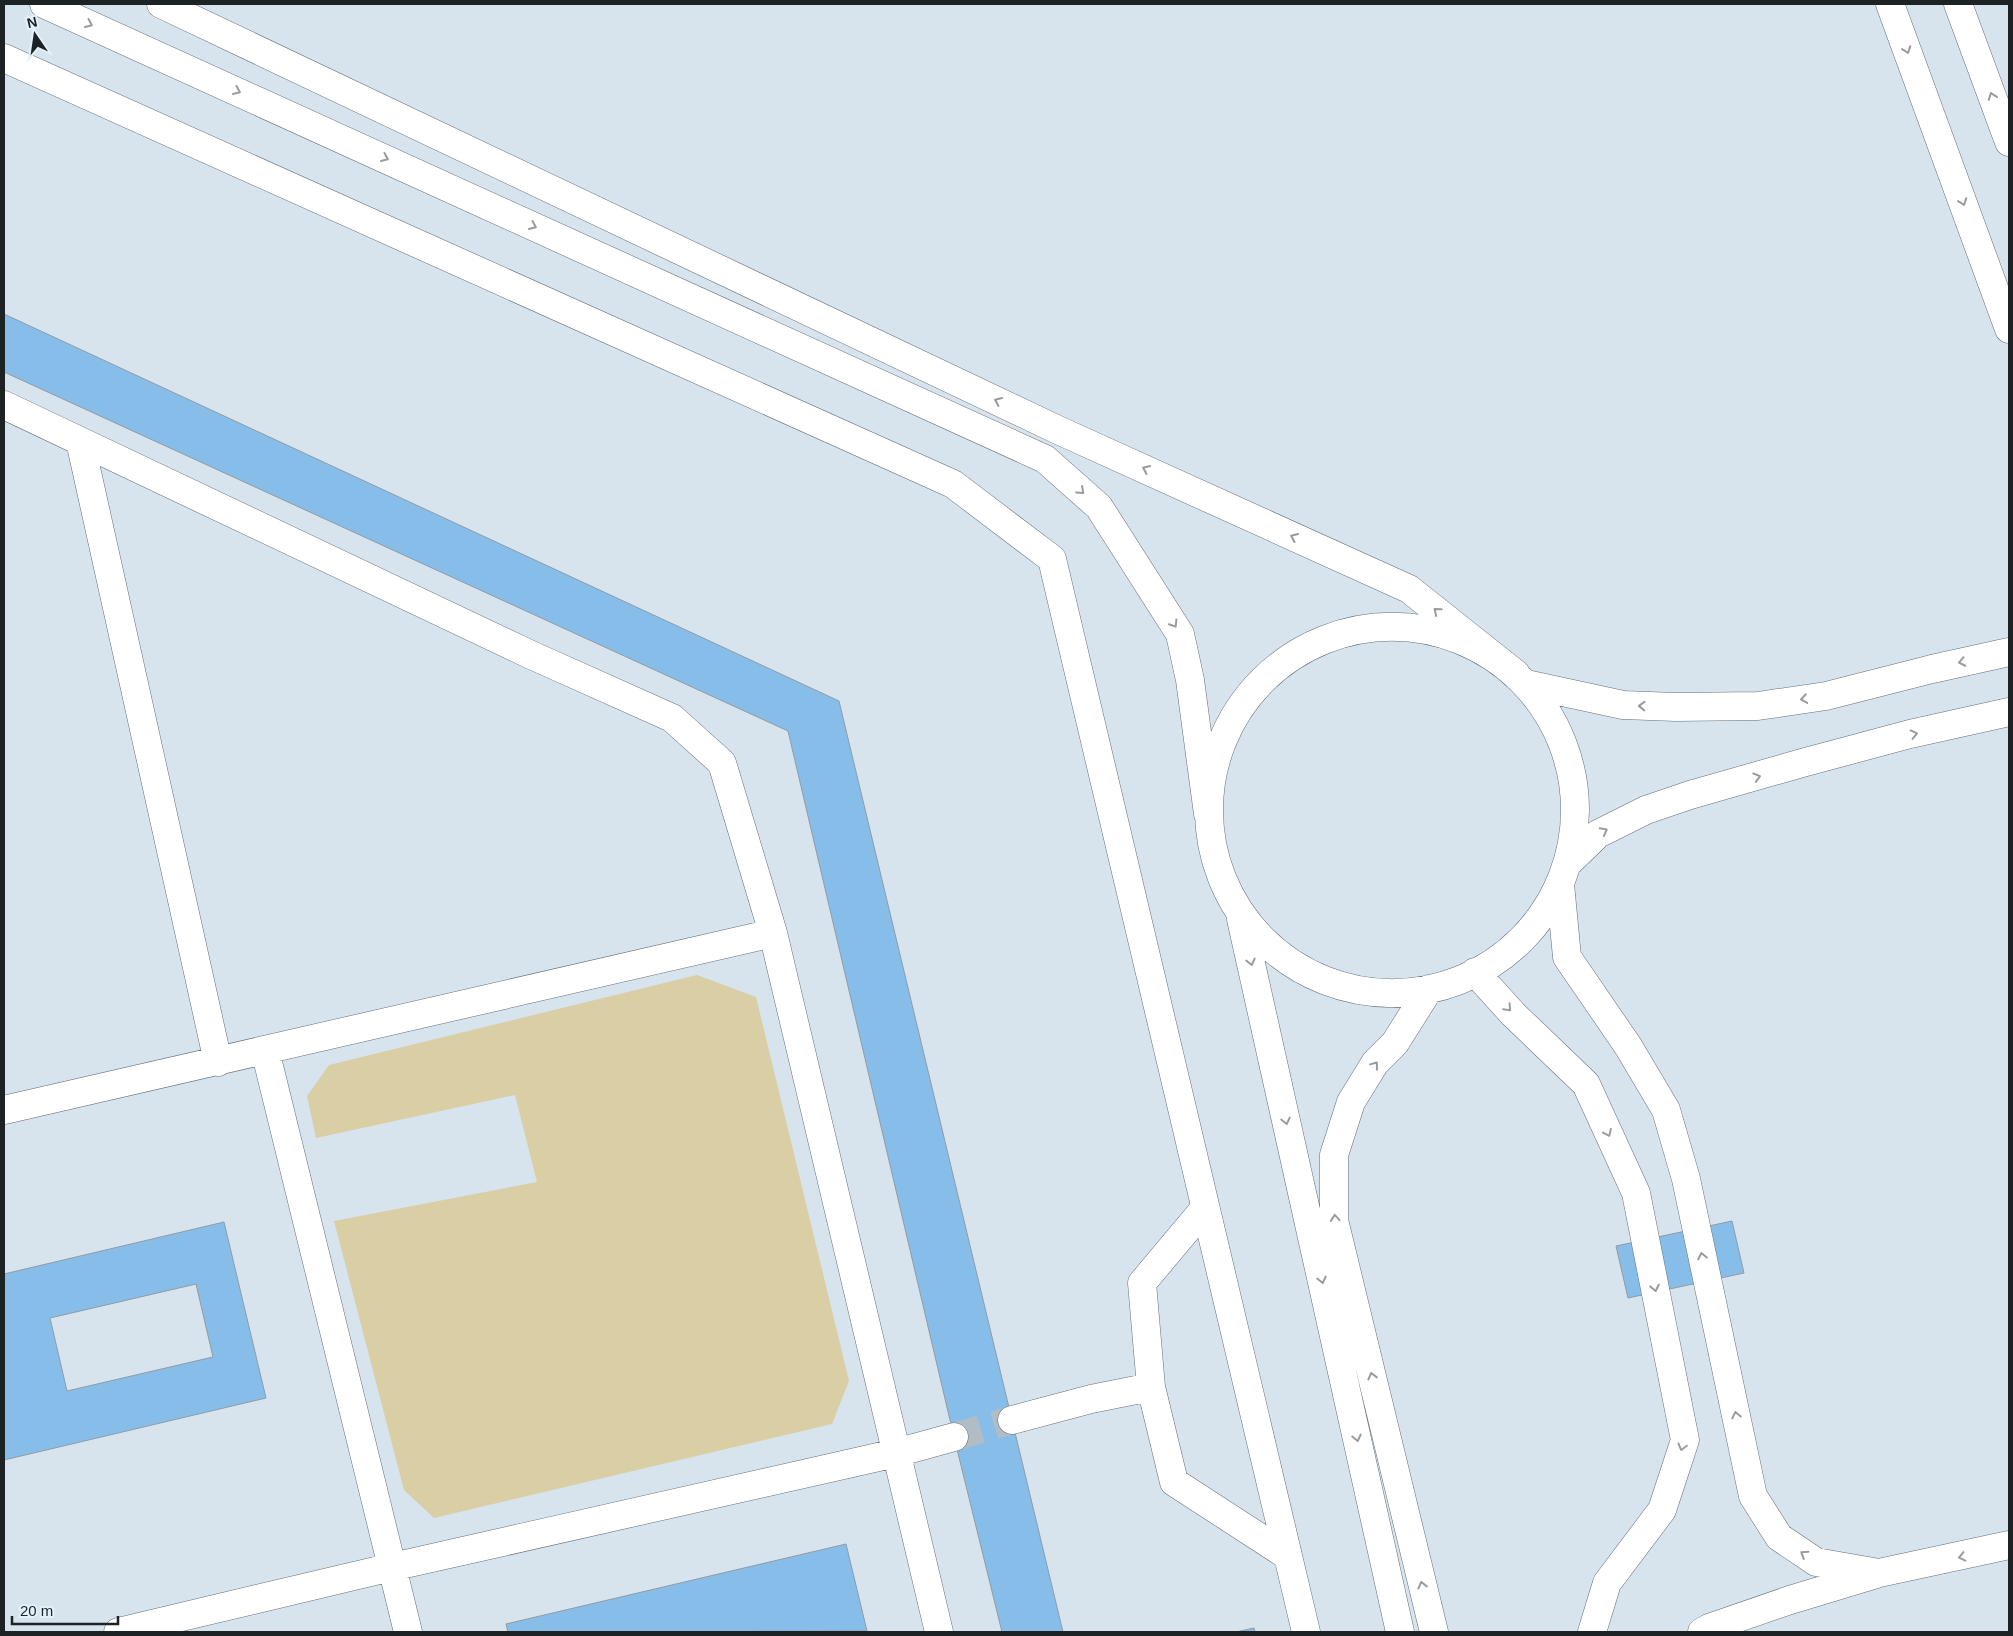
<svg xmlns="http://www.w3.org/2000/svg" width="2013" height="1636" viewBox="0 0 2013 1636" font-family="Arial,sans-serif">
<style>
.green{fill:#dacea5}
.building{fill:#87bee9;stroke:#909ba4;fill-rule:evenodd}
.lines{fill:none;stroke-linecap:round;stroke-linejoin:round}
.minor-tunnel{stroke:#b2bcc5;stroke-width:28;stroke-dasharray:28 14;stroke-linecap:butt}
.minor-casing{stroke:#657079;stroke-width:29}
.minor{stroke:#fff;stroke-width:28}
.oneway{stroke:#999c9d}
</style>
<rect width="100%" height="100%" fill="#d7e3ed"/>
<path class="green" d="M 697,975 L 756,997 L 849,1381 L 832,1424 L 434,1518 L 404,1490 L 334,1221 L 537,1182 L 515,1095 L 316,1138 L 307,1096 L 329,1065 Z"/>
<path class="building" d="M 4,314 L 839,701 L 1063,1632 L 1002,1632 L 954,1437 L 788,731 L 4,372 Z
M 1732,1221 L 1744,1273 L 1628,1298 L 1616,1246 Z
M 224,1222 L 266,1398 L 4,1460 L 4,1274 ZM 196,1284 L 213,1357 L 67,1391 L 50,1318 Z
M 846,1544 L 867,1631 L 508,1632 L 506,1624 Z
M 1254,1628 L 1255,1632 L 1236,1632 Z"/>
<g class="lines">
<path class="minor-tunnel" d="M 954,1437 L 1012,1420"/>
<defs>
<path id="minor" d="M 44,4 L 1045,459 L 1099,507 L 1180,634 L 1190,680 L 1208,814
M 161,4 L 1058,430 L 1409,589 L 1516,674
M 1890,4 L 2009,329
M 1958,4 L 2009,142
M 4,58 L 953,484 L 1052,559 L 1306,1632
M 4,405 L 529,654 L 672,718 L 722,763 L 773,933 L 939,1632
M 80,441 L 218,1062
M1209 810a183 183 0 1 1 366 0a183 183 0 1 1-366 0Z
M 1526,684 L 1623,705 L 1676,707 L 1758,706 L 1826,696 L 1932,669 L 2009,652
M 1568,863 L 1598,834 L 1646,810 L 1690,795 L 1802,763 L 1910,734 L 2009,712
M 1560,884 L 1567,957 L 1628,1046 L 1666,1110 L 1686,1179 L 1753,1496 L 1779,1537 L 1816,1562 L 1879,1573 L 2009,1545
M 1241,919 L 1400,1632
M 1475,972 L 1513,1014 L 1586,1084 L 1636,1193 L 1685,1440 L 1662,1510 L 1607,1583 L 1592,1632
M 1429,989 L 1395,1043 L 1375,1063 L 1351,1102 L 1334,1155 L 1334,1220 L 1434,1632
M 265,1050 L 408,1632
M 4,1110 L 773,933
M 1205,1208 L 1142,1283 L 1151,1387 L 1174,1482 L 1288,1556
M 1012,1420 L 1091,1399 L 1151,1387
M 118,1632 L 392,1567 L 896,1453 L 954,1437
M 1702,1632 L 1709,1628 L 1790,1600 L 1876,1574"/>
</defs>
<use href="#minor" class="minor-casing"/>
<use href="#minor" class="minor"/>
</g>
<defs><path id="oneway-chevron" d="M-2-3.5L2.5 0L-2 3.5" fill="none" stroke-width="1.6" stroke-linecap="round" stroke-linejoin="round" transform="scale(1.25)"/></defs>
<g class="oneway">
<use href="#oneway-chevron" transform="translate(89 24) rotate(24)"/>
<use href="#oneway-chevron" transform="translate(1907 50) rotate(70)"/>
<use href="#oneway-chevron" transform="translate(237 91) rotate(24)"/>
<use href="#oneway-chevron" transform="translate(1992 96) rotate(-110)"/>
<use href="#oneway-chevron" transform="translate(385 158) rotate(24)"/>
<use href="#oneway-chevron" transform="translate(1963 202) rotate(70)"/>
<use href="#oneway-chevron" transform="translate(533 226) rotate(24)"/>
<use href="#oneway-chevron" transform="translate(998 401) rotate(-155)"/>
<use href="#oneway-chevron" transform="translate(1146 469) rotate(-156)"/>
<use href="#oneway-chevron" transform="translate(1081 491) rotate(42)"/>
<use href="#oneway-chevron" transform="translate(1294 537) rotate(-156)"/>
<use href="#oneway-chevron" transform="translate(1437 611) rotate(-141)"/>
<use href="#oneway-chevron" transform="translate(1174 624) rotate(58)"/>
<use href="#oneway-chevron" transform="translate(1962 662) rotate(168)"/>
<use href="#oneway-chevron" transform="translate(1804 699) rotate(171)"/>
<use href="#oneway-chevron" transform="translate(1642 706) rotate(-178)"/>
<use href="#oneway-chevron" transform="translate(1914 734) rotate(-13)"/>
<use href="#oneway-chevron" transform="translate(1757 777) rotate(-17)"/>
<use href="#oneway-chevron" transform="translate(1604 831) rotate(-28)"/>
<use href="#oneway-chevron" transform="translate(1251 962) rotate(77)"/>
<use href="#oneway-chevron" transform="translate(1508 1008) rotate(47)"/>
<use href="#oneway-chevron" transform="translate(1375 1065) rotate(-53)"/>
<use href="#oneway-chevron" transform="translate(1286 1121) rotate(77)"/>
<use href="#oneway-chevron" transform="translate(1608 1133) rotate(65)"/>
<use href="#oneway-chevron" transform="translate(1335 1218) rotate(-95)"/>
<use href="#oneway-chevron" transform="translate(1702 1256) rotate(-102)"/>
<use href="#oneway-chevron" transform="translate(1322 1280) rotate(77)"/>
<use href="#oneway-chevron" transform="translate(1655 1288) rotate(79)"/>
<use href="#oneway-chevron" transform="translate(1372 1376) rotate(-104)"/>
<use href="#oneway-chevron" transform="translate(1736 1415) rotate(-102)"/>
<use href="#oneway-chevron" transform="translate(1357 1438) rotate(77)"/>
<use href="#oneway-chevron" transform="translate(1682 1447) rotate(105)"/>
<use href="#oneway-chevron" transform="translate(1804 1554) rotate(-147)"/>
<use href="#oneway-chevron" transform="translate(1962 1557) rotate(167)"/>
<use href="#oneway-chevron" transform="translate(1422 1585) rotate(-104)"/>
</g>
<rect width="2013" height="1636" fill="none" stroke="#1d2225" stroke-width="10"/>
<g transform="translate(35 35) rotate(347)" stroke="#e4f0fa" stroke-width="4" paint-order="stroke">
<path d="M0-4L9 19L0 12L-9 19Z" fill="#1d2225"/>
<text y="-8" font-size="14" font-weight="bold" text-anchor="middle" fill="#1d2225">N</text>
</g>
<path d="M12 1616v8h106v-8" fill="none" stroke="#1d2225" stroke-width="2.5"/>
<text x="20" y="1616" font-size="15" fill="#1d2225" stroke="#e4f0fa" stroke-width="4" paint-order="stroke">20 m</text>
</svg>
